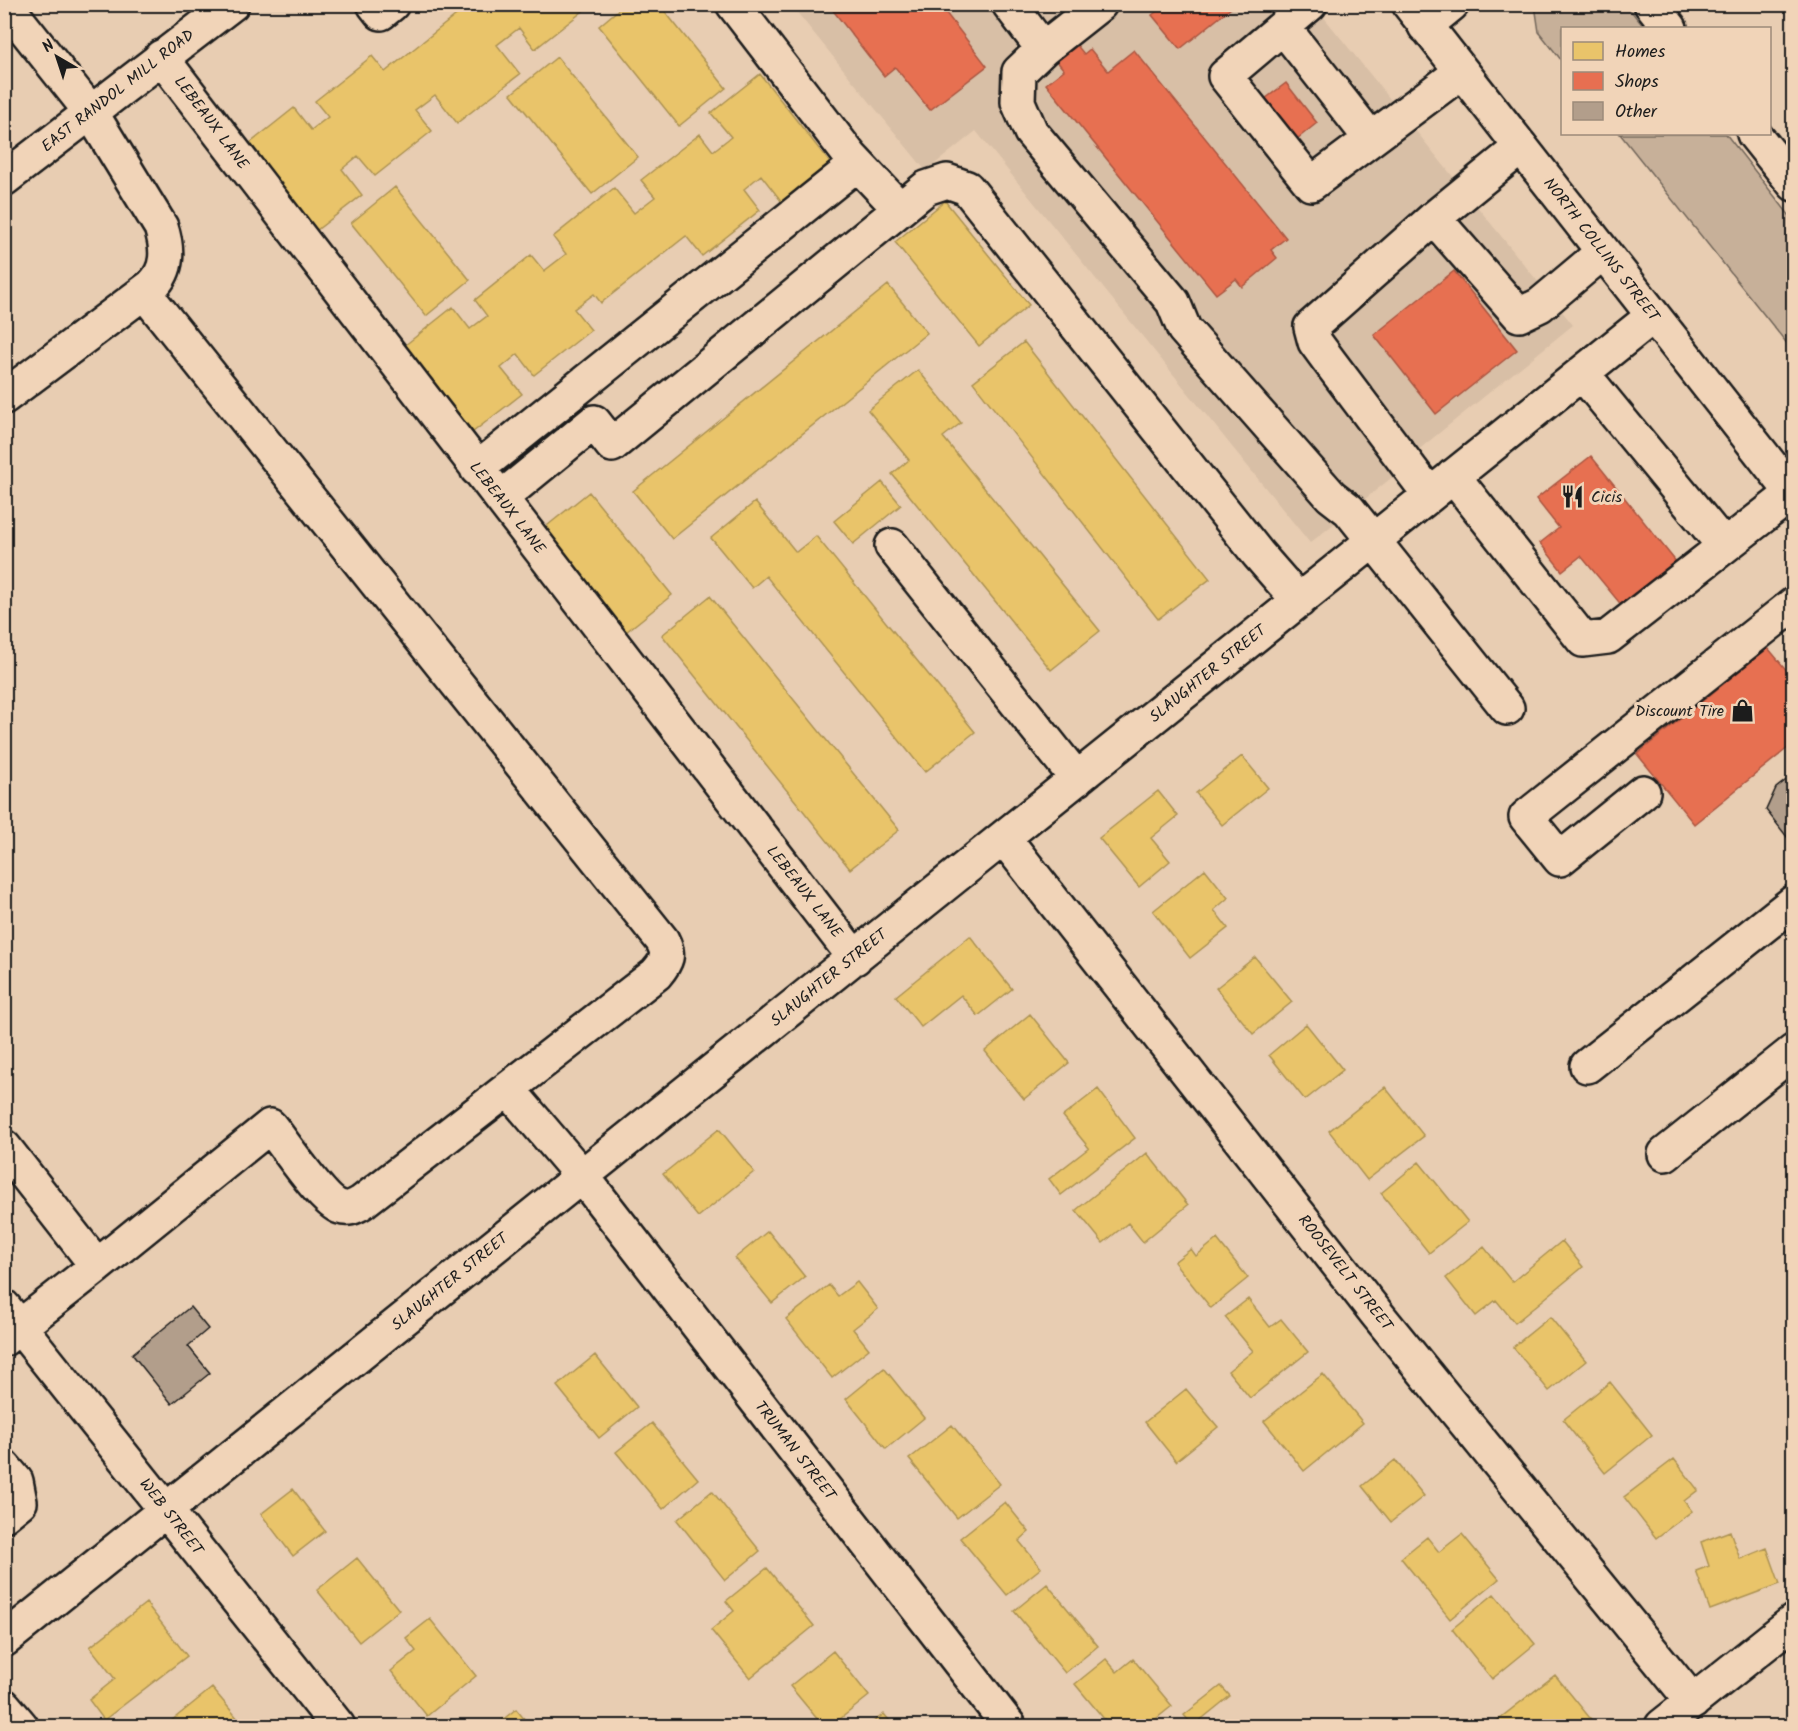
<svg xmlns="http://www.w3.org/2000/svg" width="1798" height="1731" viewBox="0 0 1798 1731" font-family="Kalam,sans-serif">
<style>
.built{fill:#d8bfa6}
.green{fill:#c7b099;stroke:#72665a;stroke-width:1.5}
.homes{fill:#e9c46a;stroke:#ac9253;stroke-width:1.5}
.shops{fill:#e76f51;stroke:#aa5641;stroke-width:1.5}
.building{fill:#b29e8b;stroke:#1c1c1c;stroke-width:1.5}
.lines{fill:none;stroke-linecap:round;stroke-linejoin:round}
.minor-casing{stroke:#1c1c1c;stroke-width:38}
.major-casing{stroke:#1c1c1c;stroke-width:38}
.minor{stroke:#f1d4b8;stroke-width:33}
.major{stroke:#f1d4b8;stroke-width:33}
.labels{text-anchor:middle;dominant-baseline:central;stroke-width:6;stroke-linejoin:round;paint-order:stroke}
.street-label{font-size:16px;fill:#1c1c1c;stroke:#f1d4b8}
.poi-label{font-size:16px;fill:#1c1c1c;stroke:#f1d4b8;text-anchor:start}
</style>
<rect width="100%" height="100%" fill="#e8cdb2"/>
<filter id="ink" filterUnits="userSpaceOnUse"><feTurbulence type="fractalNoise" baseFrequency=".0167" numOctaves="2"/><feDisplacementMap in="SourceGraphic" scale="12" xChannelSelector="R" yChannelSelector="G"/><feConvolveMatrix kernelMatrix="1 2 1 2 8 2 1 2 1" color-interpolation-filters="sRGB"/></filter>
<g filter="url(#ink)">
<path class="built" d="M 791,5 L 1314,5 L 1573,325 L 1397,467 L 1400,471 L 1310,543 L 976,131 L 926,171 Z"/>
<path class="green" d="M 1535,5 L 1626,5 L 1645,28 L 1562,28 L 1562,61 L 1539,32 Z
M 1620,134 L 1726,134 L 1793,220 L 1793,351 Z"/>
<path class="homes" d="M 470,4 L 592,4 L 535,49 L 519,28 L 497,45 L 520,74 L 457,123 L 435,95 L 415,110 L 432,131 L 375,176 L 358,156 L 342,169 L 362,195 L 313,233 L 245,147 L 294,108 L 311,130 L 328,117 L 315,101 L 372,56 L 385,72 Z
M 625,4 L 659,4 L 726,88 L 679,126 L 599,26 Z
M 557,57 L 638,157 L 592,194 L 511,94 Z
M 760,74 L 831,164 L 782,202 L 761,175 L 744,189 L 760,210 L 702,256 L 686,236 L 601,303 L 594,294 L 574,309 L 591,330 L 534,375 L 518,354 L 501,368 L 522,394 L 473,432 L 404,346 L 453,307 L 470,329 L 487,316 L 475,300 L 531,255 L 544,271 L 566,254 L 553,237 L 614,188 L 634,213 L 655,197 L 641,180 L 700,134 L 713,151 L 731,137 L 711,113 Z
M 395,187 L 470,280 L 426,316 L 351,223 Z
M 945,201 L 1029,305 L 979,346 L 895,242 Z
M 888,285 L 927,333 L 672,539 L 633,491 Z
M 1024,342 L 1210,579 L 1158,619 L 973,382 Z
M 918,370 L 961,423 L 943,437 L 1100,631 L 1051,670 L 892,474 L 909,460 L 868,410 Z
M 882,482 L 901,505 L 853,544 L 834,521 Z
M 589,492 L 672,595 L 626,632 L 543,529 Z
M 755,502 L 796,552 L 816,536 L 975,732 L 925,772 L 766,576 L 752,588 L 711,538 Z
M 710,596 L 899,830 L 850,869 L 662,635 Z
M 1242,756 L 1268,788 L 1222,825 L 1196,793 Z
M 1158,791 L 1178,816 L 1151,838 L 1170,861 L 1139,887 L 1099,838 Z
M 1205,869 L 1228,898 L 1214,910 L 1228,928 L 1190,958 L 1153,911 Z
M 970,936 L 1012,989 L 978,1016 L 961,995 L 921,1027 L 896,996 Z
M 1255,957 L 1292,1002 L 1253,1034 L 1216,988 Z
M 1030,1014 L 1069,1063 L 1024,1099 L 985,1051 Z
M 1306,1024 L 1343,1070 L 1305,1100 L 1269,1055 Z
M 1385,1087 L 1424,1136 L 1367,1180 L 1329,1131 Z
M 1098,1089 L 1135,1138 L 1061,1195 L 1049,1179 L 1089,1148 L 1063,1116 Z
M 719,1129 L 754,1172 L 698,1217 L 663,1174 Z
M 1147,1153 L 1188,1205 L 1143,1242 L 1128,1223 L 1103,1243 L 1076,1210 Z
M 1419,1162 L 1468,1222 L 1429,1253 L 1381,1193 Z
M 768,1231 L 805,1277 L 772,1303 L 735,1258 Z
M 1217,1239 L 1248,1278 L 1211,1308 L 1174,1262 L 1191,1249 L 1196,1256 Z
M 1562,1241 L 1583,1267 L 1515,1323 L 1496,1300 L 1476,1316 L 1446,1278 L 1484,1247 L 1512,1282 Z
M 857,1282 L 878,1309 L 853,1329 L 869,1349 L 832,1378 L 786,1319 L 829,1285 L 838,1296 Z
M 1248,1299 L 1270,1327 L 1281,1319 L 1308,1352 L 1250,1398 L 1228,1371 L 1253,1351 L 1225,1317 Z
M 1550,1317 L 1586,1361 L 1549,1391 L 1513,1347 Z
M 595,1355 L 637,1407 L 599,1438 L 557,1386 Z
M 884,1368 L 924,1418 L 886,1449 L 846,1399 Z
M 1323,1374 L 1363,1423 L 1304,1471 L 1264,1421 Z
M 1610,1382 L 1652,1435 L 1605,1473 L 1563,1420 Z
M 1186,1389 L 1218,1427 L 1176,1461 L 1145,1422 Z
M 652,1423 L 698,1479 L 663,1509 L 616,1452 Z
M 952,1425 L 1000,1484 L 957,1518 L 909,1459 Z
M 1674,1459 L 1698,1490 L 1684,1501 L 1692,1511 L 1656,1538 L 1624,1497 Z
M 1395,1460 L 1424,1496 L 1391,1522 L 1362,1486 Z
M 293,1489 L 325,1531 L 293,1556 L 261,1514 Z
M 712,1491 L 760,1551 L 725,1580 L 677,1520 Z
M 1005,1502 L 1029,1532 L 1019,1541 L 1041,1568 L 1007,1595 L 960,1538 Z
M 1730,1531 L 1740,1559 L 1767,1548 L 1780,1584 L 1710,1610 L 1696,1571 L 1709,1566 L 1701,1542 Z
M 1462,1534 L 1499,1579 L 1450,1619 L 1401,1558 L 1427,1537 L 1439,1552 Z
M 357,1558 L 399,1610 L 359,1642 L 317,1590 Z
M 767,1568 L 814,1626 L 750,1678 L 711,1630 L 734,1611 L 726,1601 Z
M 1047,1584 L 1098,1646 L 1065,1673 L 1014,1611 Z
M 1494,1594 L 1535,1644 L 1492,1679 L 1452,1629 Z
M 146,1603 L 187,1656 L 104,1720 L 89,1700 L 115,1679 L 90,1647 Z
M 430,1619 L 476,1676 L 427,1716 L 391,1671 L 416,1651 L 406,1638 Z
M 833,1651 L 869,1696 L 831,1726 L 823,1726 L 790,1686 Z
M 1106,1659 L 1117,1672 L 1133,1659 L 1172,1706 L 1147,1726 L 1110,1726 L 1075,1684 Z
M 1555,1675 L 1594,1723 L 1589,1726 L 1490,1726 Z
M 1221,1686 L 1230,1696 L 1193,1726 L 1184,1715 Z
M 212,1688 L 244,1726 L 175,1726 L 171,1721 Z
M 516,1709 L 530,1726 L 495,1726 Z
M 884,1714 L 894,1726 L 868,1726 Z"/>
<path class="shops" d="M 828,4 L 939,4 L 987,66 L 930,110 L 895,67 L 884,76 Z
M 1166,4 L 1236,4 L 1180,49 L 1152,15 Z
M 1071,38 L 1084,54 L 1090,49 L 1108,71 L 1134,50 L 1286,238 L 1271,250 L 1277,258 L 1242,287 L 1236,279 L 1216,294 L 1046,84 L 1064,70 L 1051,54 Z
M 1286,83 L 1317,123 L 1292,143 L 1261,102 Z
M 1454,271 L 1517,350 L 1436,414 L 1374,335 Z
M 1591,456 L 1677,563 L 1623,607 L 1581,556 L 1562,571 L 1540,543 L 1559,528 L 1536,499 Z
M 1768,648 L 1794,679 L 1794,743 L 1694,824 L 1637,754 Z"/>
<path class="building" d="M 1794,774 L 1794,840 L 1791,842 L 1766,810 L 1776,788 Z
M 190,1307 L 208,1329 L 188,1346 L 210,1373 L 172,1404 L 132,1354 Z"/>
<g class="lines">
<defs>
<path id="minor" d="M 374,4 L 381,13 L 392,4
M 733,4 L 851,157 L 900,209
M 1009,4 L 1043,49 L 1100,4
M 1310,4 L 1225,76 L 1311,184 L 1461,72
M 1651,4 L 1670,28
M 1425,26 L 1452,4
M 1283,27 L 1371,139
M 1043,49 L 1019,72 L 1018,102 L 1031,132 L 1173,302 L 1184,329 L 1331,496 L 1349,510 L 1507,708
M 161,57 L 855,958
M 1754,134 L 1794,184
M 1434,218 L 1519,315 L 1540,305 L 1603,252
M 1582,373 L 1724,546
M 4,397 L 152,286 C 169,269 168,249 161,227 L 90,111 L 5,4
M 477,469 L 857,164
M 1453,476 L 1583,640 L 1608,637 L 1794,492
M 1430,495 L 1329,361 L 1315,342 L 1311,327 L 1434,218 L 1521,147
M 501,498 L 594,422 L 612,445 L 926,188 L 947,181 L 967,188 L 1258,554 L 1299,601
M 892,546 L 1077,779
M 1643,792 L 1560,859 L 1526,817 L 1794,604
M 1004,838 L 1377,1314 L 1693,1702
M 1587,1066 L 1794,902
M 508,1089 L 582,1176 L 1009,1726
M 4,1147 L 97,1266 L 4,1339
M 1665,1154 L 1794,1051
M 97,1266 L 270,1126 C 283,1142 323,1202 340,1207 C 349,1210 353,1207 361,1203 L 656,974 C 667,961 670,955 662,940 L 144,292
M 4,1307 L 338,1726
M 4,1467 L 16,1481 L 20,1502 L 4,1515
M 4,1640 L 1653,316
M 4,1706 L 21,1726
M 1662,1726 L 1794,1621"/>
<path id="major" d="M 1409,4 L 1794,495
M 4,179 L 232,4"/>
</defs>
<use href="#minor" class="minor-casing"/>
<use href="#major" class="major-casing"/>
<use href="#minor" class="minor"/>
<use href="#major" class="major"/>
</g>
</g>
<defs>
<symbol id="restaurant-bare" viewBox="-9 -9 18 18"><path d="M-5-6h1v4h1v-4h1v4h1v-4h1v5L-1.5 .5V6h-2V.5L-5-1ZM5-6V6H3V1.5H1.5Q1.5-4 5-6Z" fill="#1c1c1c" stroke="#f1d4b8" stroke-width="2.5" paint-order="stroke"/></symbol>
<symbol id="shop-bare" viewBox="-9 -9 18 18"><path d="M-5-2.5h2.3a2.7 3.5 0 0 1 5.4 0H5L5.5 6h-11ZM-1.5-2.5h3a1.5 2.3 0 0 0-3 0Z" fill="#1c1c1c" stroke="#f1d4b8" stroke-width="2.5" paint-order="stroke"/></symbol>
</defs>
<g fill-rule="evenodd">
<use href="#restaurant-bare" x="1556" y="480" width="33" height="33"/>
<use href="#shop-bare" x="1726" y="694" width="33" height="33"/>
</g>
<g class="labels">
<g class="street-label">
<text transform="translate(118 91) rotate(-38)">EAST RANDOL MILL ROAD</text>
<text transform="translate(211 123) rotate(53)">LEBEAUX LANE</text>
<text transform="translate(1601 250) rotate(52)">NORTH COLLINS STREET</text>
<text transform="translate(507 508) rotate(52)">LEBEAUX LANE</text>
<text transform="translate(1208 674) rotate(-39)">SLAUGHTER STREET</text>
<text transform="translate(804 892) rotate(52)">LEBEAUX LANE</text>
<text transform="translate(829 978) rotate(-39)">SLAUGHTER STREET</text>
<text transform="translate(1345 1273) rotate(52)">ROOSEVELT STREET</text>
<text transform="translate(450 1282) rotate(-39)">SLAUGHTER STREET</text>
<text transform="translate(795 1451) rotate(52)">TRUMAN STREET</text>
<text transform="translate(171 1517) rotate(52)">WEB STREET</text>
</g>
<g class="poi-label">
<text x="1591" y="497">Cicis</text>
<text x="1724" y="711" text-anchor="end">Discount Tire</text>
</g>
</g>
<rect width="1798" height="1731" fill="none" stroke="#f1d4b8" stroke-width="24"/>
<rect x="12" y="12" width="1774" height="1707" fill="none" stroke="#1c1c1c" stroke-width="2" filter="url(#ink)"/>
<rect x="1561" y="27" width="210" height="108" fill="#f1d4b8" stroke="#9c8a7a" stroke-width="1.5"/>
<rect x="1573" y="42" width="30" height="18" fill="#e9c46a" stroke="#9c8a7a" stroke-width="1.5"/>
<text x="1615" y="57" font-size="18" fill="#1c1c1c">Homes</text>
<rect x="1573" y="72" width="30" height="18" fill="#e76f51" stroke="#9c8a7a" stroke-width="1.5"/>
<text x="1615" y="87" font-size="18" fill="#1c1c1c">Shops</text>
<rect x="1573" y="102" width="30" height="18" fill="#b29e8b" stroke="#9c8a7a" stroke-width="1.5"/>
<text x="1615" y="117" font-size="18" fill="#1c1c1c">Other</text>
<g transform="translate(57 57) rotate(321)" stroke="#f1d4b8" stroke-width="4.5" paint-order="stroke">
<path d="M0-4.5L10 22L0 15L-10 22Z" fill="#1c1c1c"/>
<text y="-9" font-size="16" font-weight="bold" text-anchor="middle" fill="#1c1c1c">N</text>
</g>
</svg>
